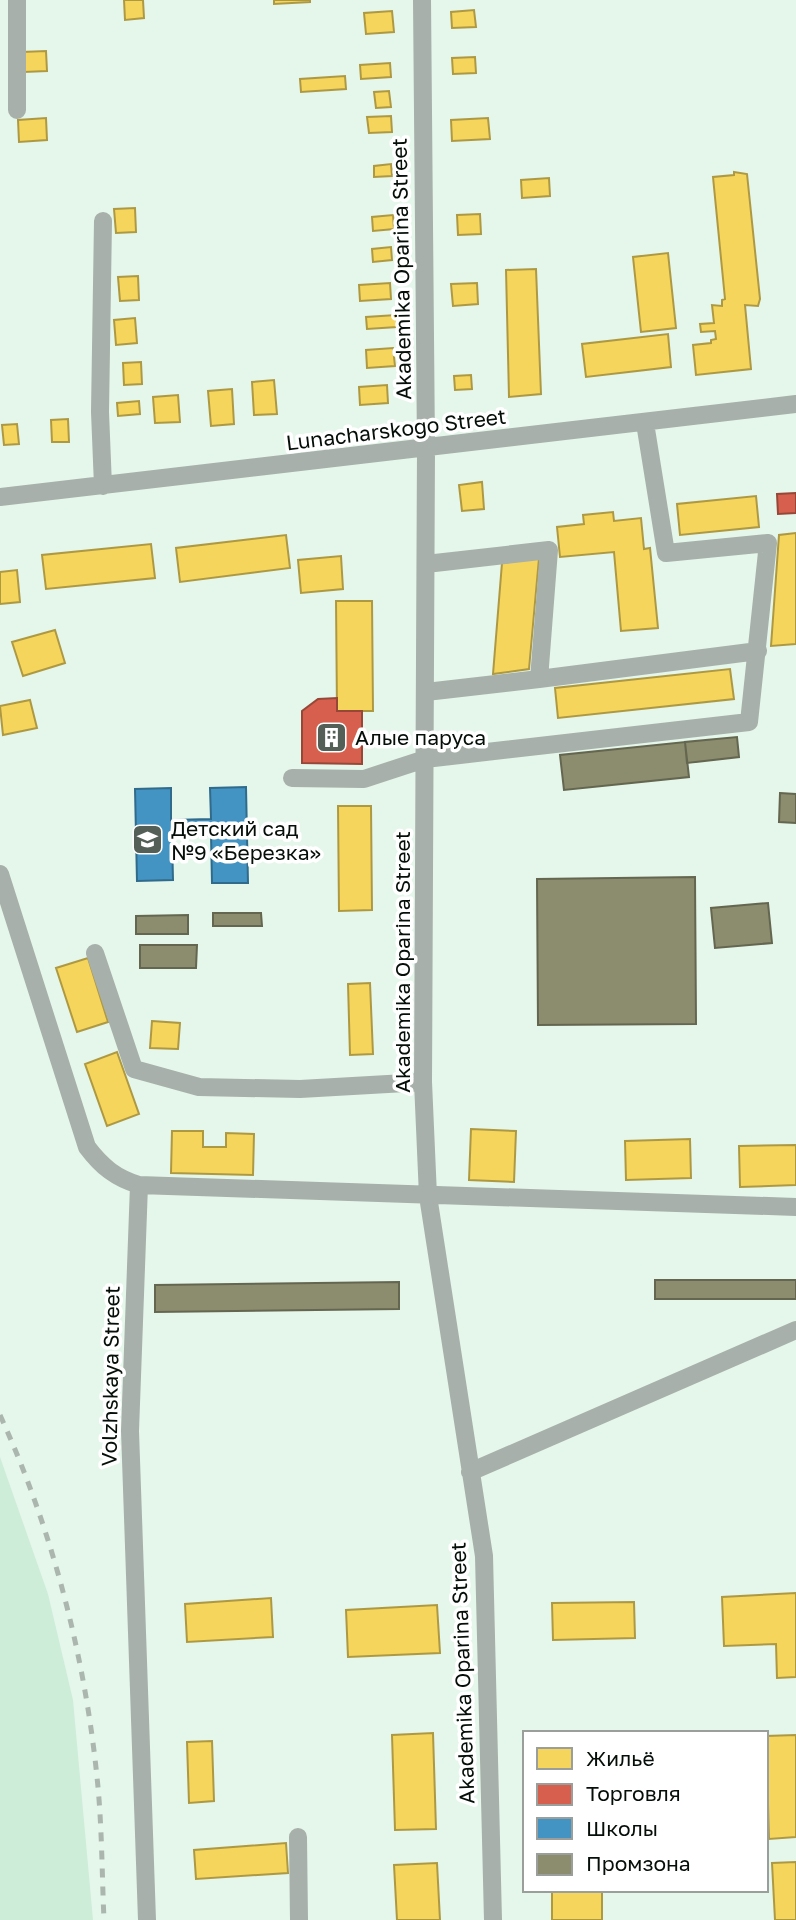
<svg xmlns="http://www.w3.org/2000/svg" width="796" height="1920" viewBox="0 0 796 1920" font-family="'Golos Text',sans-serif">
<style>
.green{fill:#cdedd9}
.homes{fill:#f6d55c;stroke:#ae9943;stroke-width:2}
.shops{fill:#d6604d;stroke:#974738;stroke-width:2}
.schools{fill:#4393c3;stroke:#306b8b;stroke-width:2}
.industry{fill:#8c8c6e;stroke:#64664f;stroke-width:2}
.lines{fill:none;stroke-linecap:round;stroke-linejoin:round}
.minor{stroke:#a7b0aa;stroke-width:18}
.rail{stroke:#abb6af;stroke-width:5;stroke-dasharray:9 9;stroke-linecap:butt}
.labels{text-anchor:middle;dominant-baseline:central;stroke-width:7;stroke-linejoin:round;paint-order:stroke}
.street-label{font-size:21px;fill:#050e08;stroke:#fff}
.poi-label{font-size:21px;fill:#050e08;stroke:#fff;text-anchor:start}
</style>
<rect width="100%" height="100%" fill="#e5f6eb"/>
<path class="green" d="M 0,1457 L 48,1594 L 73,1700 L 93,1920 L 0,1920 Z"/>
<path class="homes" d="M 124,0 L 143,0 L 144,18 L 125,20 Z
M 274,0 L 310,0 L 310,2 L 274,4 Z
M 474,10 L 476,27 L 452,28 L 451,12 Z
M 392,11 L 394,32 L 366,34 L 364,13 Z
M 46,51 L 47,71 L 24,72 L 22,52 Z
M 475,57 L 476,73 L 453,74 L 452,58 Z
M 390,63 L 391,77 L 361,79 L 360,65 Z
M 345,76 L 346,89 L 301,92 L 300,79 Z
M 389,91 L 391,107 L 376,108 L 374,92 Z
M 391,116 L 392,132 L 369,133 L 367,117 Z
M 46,118 L 47,140 L 19,142 L 18,120 Z
M 488,118 L 490,139 L 452,141 L 451,120 Z
M 391,164 L 392,176 L 374,177 L 374,166 Z
M 734,172 L 747,174 L 760,299 L 758,306 L 745,305 L 751,369 L 696,375 L 693,345 L 711,343 L 711,340 L 716,339 L 715,331 L 701,332 L 700,324 L 714,323 L 712,305 L 722,306 L 722,300 L 725,299 L 713,177 L 734,175 Z
M 549,178 L 550,196 L 522,198 L 521,180 Z
M 135,208 L 136,232 L 116,233 L 114,209 Z
M 480,214 L 481,234 L 458,235 L 457,215 Z
M 393,215 L 394,229 L 373,231 L 372,217 Z
M 391,247 L 392,260 L 373,262 L 372,249 Z
M 668,253 L 676,328 L 641,332 L 633,257 Z
M 536,269 L 541,394 L 509,397 L 506,270 Z
M 138,276 L 139,300 L 120,301 L 118,277 Z
M 390,283 L 391,299 L 360,301 L 359,285 Z
M 477,283 L 478,304 L 453,306 L 451,284 Z
M 396,315 L 397,327 L 367,329 L 366,317 Z
M 135,318 L 137,343 L 116,345 L 114,320 Z
M 668,334 L 671,367 L 586,377 L 582,344 Z
M 393,348 L 395,366 L 367,368 L 366,350 Z
M 141,362 L 142,384 L 124,385 L 123,363 Z
M 471,375 L 472,389 L 455,390 L 454,376 Z
M 274,380 L 277,414 L 254,415 L 252,382 Z
M 387,385 L 388,403 L 360,405 L 359,387 Z
M 232,389 L 234,424 L 211,426 L 208,391 Z
M 178,395 L 180,422 L 155,423 L 153,397 Z
M 139,401 L 140,414 L 118,416 L 117,403 Z
M 68,419 L 69,442 L 52,442 L 51,420 Z
M 17,424 L 19,444 L 4,445 L 2,425 Z
M 482,482 L 484,509 L 462,511 L 459,485 Z
M 756,496 L 759,527 L 680,535 L 677,504 Z
M 613,512 L 614,521 L 641,518 L 644,549 L 650,548 L 658,628 L 621,631 L 614,552 L 560,557 L 557,527 L 584,524 L 583,515 Z
M 796,533 L 796,644 L 771,646 L 779,535 Z
M 286,535 L 290,568 L 180,582 L 176,548 Z
M 151,544 L 155,578 L 46,589 L 42,555 Z
M 341,556 L 343,589 L 301,593 L 298,560 Z
M 539,558 L 529,669 L 493,674 L 502,563 Z
M 17,570 L 20,602 L 0,604 L 0,572 Z
M 336,601 L 372,601 L 373,711 L 337,711 Z
M 55,630 L 65,663 L 23,676 L 12,642 Z
M 730,669 L 734,699 L 558,718 L 555,688 Z
M 30,700 L 37,728 L 3,735 L 0,706 Z
M 338,806 L 371,806 L 372,910 L 339,911 Z
M 88,958 L 108,1022 L 77,1032 L 56,968 Z
M 370,983 L 373,1054 L 350,1055 L 348,984 Z
M 152,1021 L 180,1023 L 178,1049 L 150,1048 Z
M 117,1052 L 139,1114 L 107,1126 L 85,1064 Z
M 471,1129 L 516,1131 L 514,1182 L 469,1180 Z
M 172,1131 L 203,1131 L 203,1147 L 226,1147 L 226,1133 L 254,1134 L 253,1175 L 171,1173 Z
M 690,1139 L 691,1178 L 626,1180 L 625,1141 Z
M 796,1145 L 796,1185 L 740,1187 L 739,1146 Z
M 796,1593 L 796,1677 L 777,1678 L 776,1644 L 724,1646 L 722,1597 Z
M 271,1598 L 273,1637 L 187,1642 L 185,1604 Z
M 634,1602 L 635,1638 L 553,1640 L 552,1603 Z
M 437,1605 L 440,1653 L 348,1657 L 346,1610 Z
M 433,1733 L 436,1829 L 395,1830 L 392,1735 Z
M 796,1735 L 796,1837 L 769,1839 L 766,1736 Z
M 212,1741 L 214,1801 L 189,1803 L 187,1742 Z
M 286,1843 L 288,1873 L 196,1879 L 194,1850 Z
M 796,1862 L 796,1920 L 775,1920 L 772,1863 Z
M 437,1863 L 440,1920 L 397,1920 L 394,1865 Z
M 552,1890 L 602,1890 L 602,1920 L 552,1920 Z"/>
<path class="shops" d="M 796,493 L 796,513 L 778,514 L 777,494 Z
M 337,698 L 337,711 L 362,711 L 362,764 L 302,763 L 302,711 L 318,699 Z"/>
<path class="schools" d="M 246,787 L 248,883 L 212,883 L 211,835 L 172,836 L 173,880 L 137,881 L 135,789 L 171,788 L 171,820 L 211,819 L 210,788 Z"/>
<path class="industry" d="M 737,737 L 739,757 L 687,763 L 685,742 Z
M 685,742 L 689,777 L 564,790 L 560,755 Z
M 780,793 L 796,794 L 796,823 L 779,822 Z
M 695,877 L 696,1024 L 538,1025 L 537,879 Z
M 768,903 L 772,943 L 715,948 L 711,908 Z
M 213,913 L 261,913 L 262,926 L 213,926 Z
M 188,915 L 188,934 L 136,934 L 136,916 Z
M 140,945 L 197,945 L 196,968 L 140,968 Z
M 655,1280 L 796,1280 L 796,1299 L 655,1299 Z
M 399,1282 L 399,1309 L 155,1312 L 155,1285 Z"/>
<g class="lines">
<path class="minor" d="M 17,0 L 17,110
M 422,0 L 426,449 L 423,1082 L 428,1196 L 484,1556 L 493,1920
M 103,486 L 100,412 L 103,221
M 0,497 L 796,404
M 539,679 L 758,651
M 426,692 L 539,679 L 549,550 L 426,564
M 292,778 L 364,779 L 425,759 L 749,722 L 768,543 L 666,553 L 645,423
M 0,874 L 87,1147 C 102,1167 116,1178 139,1185 L 130,1431 L 147,1920
M 95,953 L 134,1069 L 199,1087 L 300,1089 L 423,1082
M 139,1185 L 796,1207
M 470,1472 L 796,1330
M 298,1837 L 299,1920"/>
<path class="rail" d="M 0,1415 C 53,1531 86,1660 98,1787 C 102,1831 102,1876 104,1920"/>
</g>
<defs>
<symbol id="building-square" viewBox="-11 -11 22 22"><rect x="-9" y="-9" width="18" height="18" rx="4" fill="#535f57" stroke="#fff"/><path d="M-4-6H4V6H1V3H-1V6H-4ZM-2.5-4.3h1.7v1.8h-1.7ZM.8-4.3h1.7v1.8H.8ZM-2.5-1h1.7V.8h-1.7ZM.8-1h1.7V.8H.8Z" fill="#fff"/></symbol>
<symbol id="school-square" viewBox="-11 -11 22 22"><rect x="-9" y="-9" width="18" height="18" rx="4" fill="#535f57" stroke="#fff"/><path d="M0-5L7-2L0 1L-7-2ZM-4 1L0 2.5L4 1V4Q0 6-4 4Z" fill="#fff"/></symbol>
</defs>
<g fill-rule="evenodd">
<use href="#building-square" x="314" y="720" width="35" height="35"/>
<use href="#school-square" x="130" y="822" width="35" height="35"/>
</g>
<g class="labels">
<g class="street-label">
<text transform="translate(401 269) rotate(-91)">Akademika Oparina Street</text>
<text transform="translate(396 429) rotate(-7)">Lunacharskogo Street</text>
<text transform="translate(402 962) rotate(-90)">Akademika Oparina Street</text>
<text transform="translate(110 1376) rotate(-89)">Volzhskaya Street</text>
<text transform="translate(462 1673) rotate(-92)">Akademika Oparina Street</text>
</g>
<g class="poi-label">
<text x="355" y="737">Алые паруса</text>
<text x="171" y="828">Детский сад<tspan x="171" dy="24">№9 «Березка»</tspan></text>
</g>
</g>
<rect x="523" y="1731" width="245" height="161" fill="#ffffff" stroke="#9b9f9c" stroke-width="2"/>
<rect x="537" y="1748" width="35" height="21" fill="#f6d55c" stroke="#9b9f9c" stroke-width="2"/>
<text x="586" y="1766" font-size="21" fill="#050e08">Жильё</text>
<rect x="537" y="1784" width="35" height="21" fill="#d6604d" stroke="#9b9f9c" stroke-width="2"/>
<text x="586" y="1801" font-size="21" fill="#050e08">Торговля</text>
<rect x="537" y="1818" width="35" height="21" fill="#4393c3" stroke="#9b9f9c" stroke-width="2"/>
<text x="586" y="1836" font-size="21" fill="#050e08">Школы</text>
<rect x="537" y="1854" width="35" height="21" fill="#8c8c6e" stroke="#9b9f9c" stroke-width="2"/>
<text x="586" y="1871" font-size="21" fill="#050e08">Промзона</text>
</svg>
